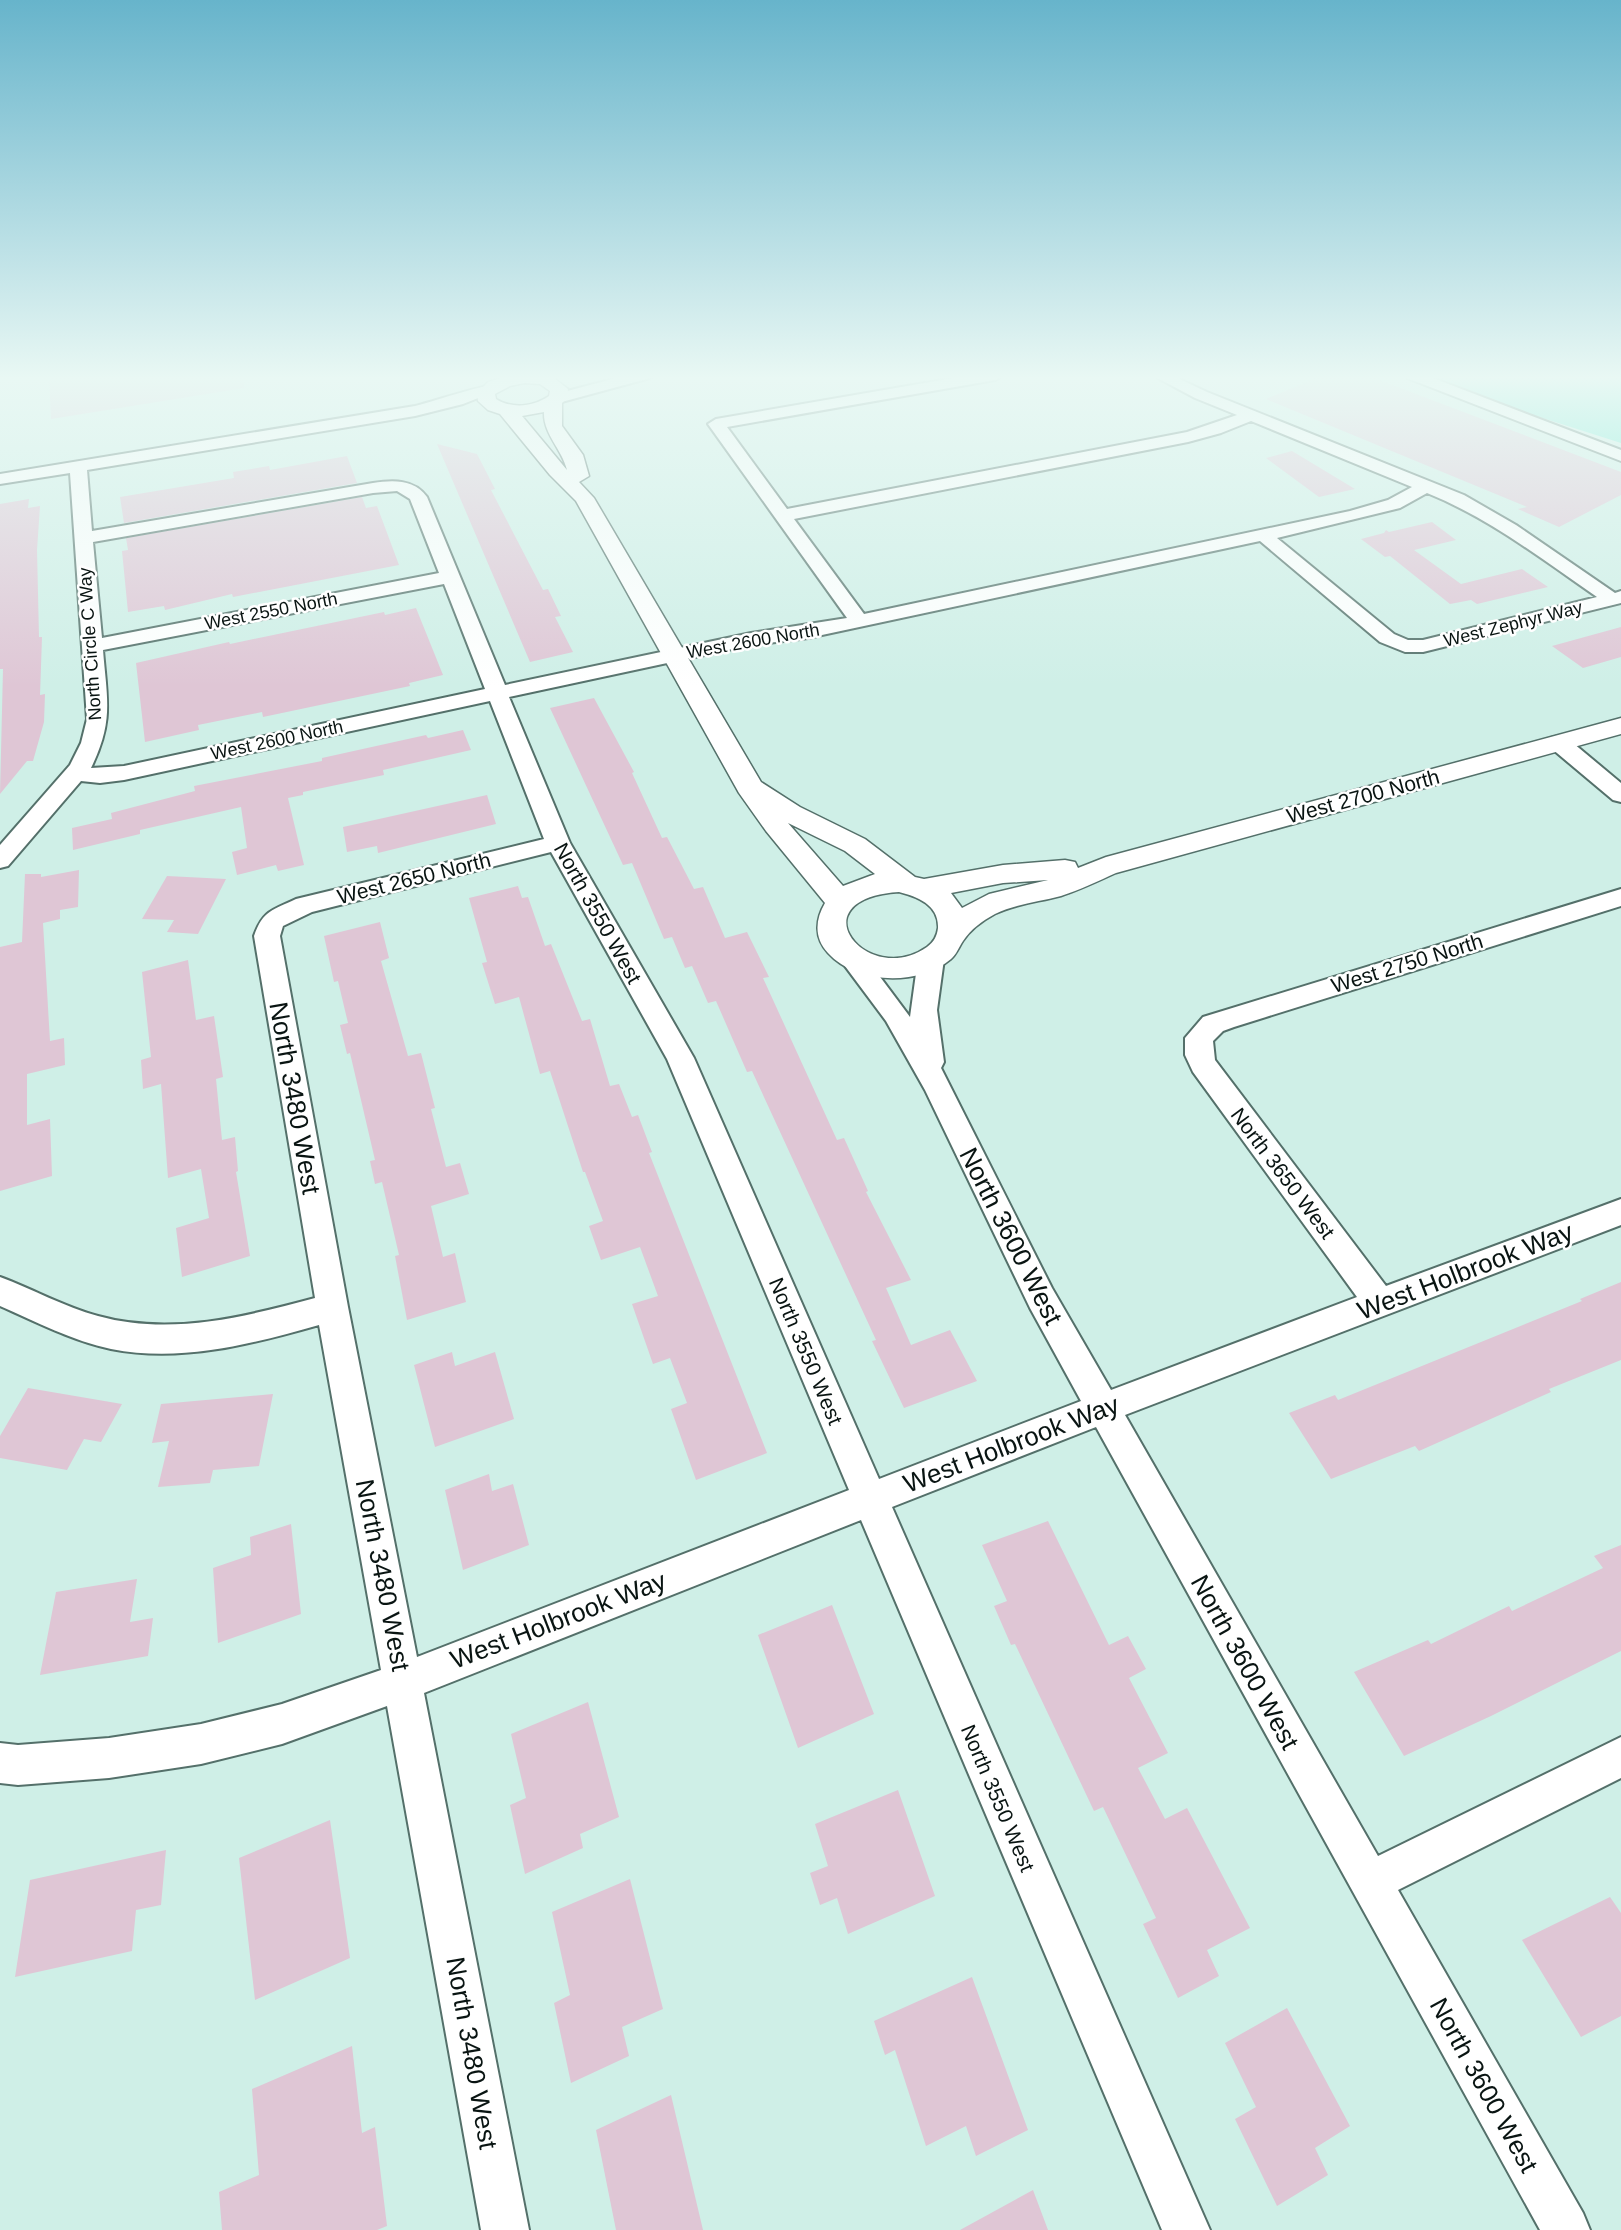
<svg xmlns="http://www.w3.org/2000/svg" width="1621" height="2230" viewBox="0 0 1621 2230" font-family="Helvetica,sans-serif">
<style>
.green{fill:#6aead3}
.building{fill:#dfc6d5}
.lines{fill:none;stroke-linecap:round;stroke-linejoin:round}
.street-casing{stroke:#54706a;stroke-width:4}
.secondary-casing{stroke:#54706a;stroke-width:3}
.street{fill:#fff;fill-rule:evenodd}
.secondary{fill:#fff;fill-rule:evenodd}
.labels{text-anchor:middle;dominant-baseline:central;stroke-width:5;stroke-linejoin:round;paint-order:stroke}
.far-street-label{font-size:18px;fill:#091412;stroke:#fff}
.street-label{font-size:21px;fill:#091412;stroke:#fff}
.near-street-label{font-size:26px;fill:#091412;stroke:#fff}
</style>
<rect width="100%" height="100%" fill="#cfefe7"/>
<path class="green" d="M 1425,375 L 1621,375 L 1621,443 L 1527,413 Z"/>
<path class="building" d="M 49,375 L 243,375 L 244,388 L 51,419 Z
M 1324,375 L 1366,375 L 1621,472 L 1621,495 L 1559,527 L 1518,509 L 1527,507 L 1266,399 Z
M 437,444 L 477,454 L 495,489 L 491,490 L 543,590 L 548,589 L 561,616 L 555,617 L 573,652 L 530,662 Z
M 1292,451 L 1355,489 L 1319,497 L 1266,458 Z
M 347,456 L 357,483 L 124,523 L 120,497 L 234,478 L 233,472 L 269,466 L 270,470 Z
M 362,497 L 366,508 L 377,506 L 399,565 L 233,597 L 232,594 L 165,610 L 164,606 L 128,612 L 122,551 L 128,550 L 126,538 Z
M 29,499 L 28,508 L 40,506 L 37,550 L 39,637 L 42,637 L 40,695 L 45,694 L 44,722 L 33,761 L 27,761 L 0,794 L 3,669 L 0,669 L 0,504 Z
M 1432,522 L 1456,540 L 1414,550 L 1461,584 L 1522,569 L 1548,587 L 1477,604 L 1471,600 L 1450,604 L 1390,556 L 1385,557 L 1361,539 L 1384,533 L 1386,530 L 1389,532 Z
M 416,608 L 443,675 L 409,683 L 410,686 L 263,717 L 262,712 L 198,725 L 199,730 L 145,742 L 136,663 L 229,642 L 230,644 L 384,612 L 385,615 Z
M 1621,627 L 1621,657 L 1583,668 L 1552,646 Z
M 594,698 L 634,772 L 632,773 L 662,838 L 667,837 L 694,889 L 703,887 L 725,938 L 747,932 L 769,977 L 763,978 L 837,1140 L 844,1138 L 868,1191 L 866,1192 L 911,1280 L 886,1288 L 911,1345 L 950,1330 L 977,1381 L 904,1408 L 872,1341 L 876,1340 L 752,1071 L 747,1072 L 716,1001 L 708,1003 L 692,966 L 685,968 L 672,937 L 664,939 L 632,863 L 623,865 L 550,708 Z
M 463,730 L 471,750 L 383,770 L 384,775 L 303,792 L 303,795 L 288,798 L 304,865 L 278,871 L 276,865 L 237,875 L 232,852 L 247,848 L 241,807 L 140,830 L 140,834 L 73,850 L 72,828 L 112,819 L 111,813 L 195,791 L 194,786 L 322,761 L 322,758 L 426,735 L 428,738 Z
M 487,795 L 496,824 L 378,853 L 377,846 L 347,852 L 343,827 Z
M 79,870 L 78,907 L 60,910 L 60,919 L 43,923 L 50,1041 L 64,1038 L 65,1065 L 27,1074 L 27,1125 L 50,1119 L 52,1176 L 0,1191 L 0,947 L 22,942 L 25,874 L 41,874 L 41,877 Z
M 167,876 L 226,879 L 198,934 L 167,932 L 174,920 L 142,919 Z
M 518,886 L 522,898 L 528,897 L 545,946 L 551,944 L 582,1021 L 590,1019 L 610,1086 L 619,1084 L 632,1117 L 638,1115 L 652,1152 L 649,1153 L 767,1453 L 696,1480 L 671,1409 L 687,1403 L 670,1358 L 653,1364 L 632,1304 L 658,1296 L 640,1247 L 601,1260 L 589,1226 L 603,1221 L 585,1172 L 583,1172 L 550,1071 L 540,1074 L 519,997 L 495,1004 L 482,963 L 487,962 L 469,898 Z
M 380,922 L 389,958 L 381,961 L 408,1056 L 421,1053 L 435,1108 L 431,1109 L 446,1167 L 460,1163 L 469,1194 L 431,1206 L 443,1257 L 455,1253 L 466,1302 L 407,1320 L 395,1256 L 399,1255 L 382,1182 L 375,1184 L 370,1161 L 375,1160 L 350,1053 L 347,1054 L 340,1025 L 348,1023 L 338,981 L 334,982 L 324,936 Z
M 188,960 L 196,1020 L 214,1016 L 223,1077 L 216,1079 L 222,1140 L 235,1137 L 238,1171 L 236,1172 L 250,1256 L 182,1277 L 176,1228 L 209,1218 L 201,1169 L 168,1178 L 161,1084 L 143,1089 L 141,1060 L 151,1057 L 142,972 Z
M 1621,1282 L 1621,1360 L 1549,1389 L 1551,1392 L 1419,1451 L 1415,1446 L 1331,1479 L 1289,1413 L 1335,1395 L 1338,1400 L 1582,1301 L 1580,1299 Z
M 452,1352 L 455,1366 L 495,1352 L 514,1419 L 435,1447 L 414,1365 Z
M 28,1388 L 122,1404 L 101,1442 L 84,1439 L 67,1470 L 0,1458 L 0,1436 Z
M 273,1394 L 259,1466 L 213,1470 L 210,1483 L 158,1487 L 169,1441 L 152,1443 L 161,1404 Z
M 489,1474 L 492,1491 L 513,1484 L 529,1545 L 463,1570 L 445,1490 Z
M 1048,1521 L 1109,1645 L 1128,1636 L 1146,1669 L 1129,1678 L 1168,1753 L 1138,1768 L 1165,1819 L 1187,1808 L 1250,1928 L 1207,1950 L 1219,1976 L 1178,1998 L 1143,1924 L 1156,1918 L 1103,1807 L 1094,1811 L 1015,1644 L 1011,1645 L 994,1606 L 1007,1601 L 982,1545 Z
M 291,1524 L 301,1614 L 218,1643 L 213,1568 L 251,1555 L 250,1537 Z
M 1621,1545 L 1621,1651 L 1491,1716 L 1404,1756 L 1354,1672 L 1428,1640 L 1431,1644 L 1509,1606 L 1512,1611 L 1603,1568 L 1594,1556 Z
M 137,1579 L 130,1622 L 153,1618 L 148,1656 L 40,1675 L 56,1592 Z
M 832,1605 L 874,1714 L 798,1748 L 758,1635 Z
M 588,1702 L 619,1817 L 580,1834 L 583,1848 L 525,1874 L 510,1805 L 526,1798 L 511,1734 Z
M 898,1790 L 935,1896 L 848,1934 L 837,1898 L 820,1905 L 810,1873 L 828,1866 L 815,1824 Z
M 330,1820 L 350,1958 L 255,2000 L 239,1858 Z
M 166,1850 L 161,1905 L 136,1910 L 132,1951 L 15,1977 L 30,1880 Z
M 630,1879 L 663,2009 L 622,2027 L 629,2056 L 571,2083 L 554,2003 L 570,1995 L 552,1912 Z
M 1610,1897 L 1621,1913 L 1621,2016 L 1581,2037 L 1522,1940 Z
M 972,1977 L 1028,2130 L 976,2156 L 966,2126 L 926,2146 L 895,2050 L 885,2055 L 874,2021 Z
M 1287,2008 L 1350,2126 L 1315,2148 L 1328,2175 L 1277,2206 L 1235,2119 L 1256,2107 L 1225,2043 Z
M 352,2046 L 362,2133 L 375,2127 L 387,2226 L 377,2230 L 222,2230 L 219,2192 L 259,2175 L 252,2089 Z
M 671,2095 L 703,2230 L 616,2230 L 596,2130 Z
M 1033,2190 L 1048,2230 L 960,2230 Z"/>
<g class="lines">
<defs>
<path id="street" d="M 628,375 L 653,375 L 650,378 L 558,403 L 550,398 L 552,395 Z
M 971,375 L 1003,375 L 995,380 L 727,427 L 787,509 L 1187,432 L 1237,415 L 1195,398 L 1152,375 L 1171,375 L 1207,392 L 1464,495 L 1516,525 L 1615,593 L 1621,591 L 1621,603 L 1423,652 L 1405,652 L 1380,642 L 1260,541 L 808,638 L 751,645 L 509,697 L 570,843 L 694,1058 L 879,1479 L 1081,1401 L 1030,1308 L 925,1090 L 886,1021 L 842,962 L 838,956 L 842,950 L 851,947 L 860,950 L 910,1017 L 918,959 L 922,953 L 931,950 L 940,953 L 944,959 L 937,1010 L 944,1062 L 941,1068 L 1052,1288 L 1111,1390 L 1357,1297 L 1193,1072 L 1185,1055 L 1185,1038 L 1203,1017 L 1621,889 L 1621,906 L 1234,1027 L 1223,1031 L 1213,1041 L 1215,1060 L 1386,1286 L 1621,1199 L 1621,1225 L 1125,1415 L 1378,1856 L 1621,1737 L 1621,1778 L 1398,1890 L 1583,2213 L 1590,2230 L 1540,2230 L 1096,1427 L 892,1507 L 1210,2230 L 1162,2230 L 861,1520 L 424,1693 L 529,2230 L 481,2230 L 387,1706 L 282,1744 L 201,1764 L 109,1778 L 18,1785 L 0,1783 L 0,1743 L 18,1745 L 109,1738 L 201,1724 L 282,1704 L 381,1670 L 319,1325 C 252,1344 181,1363 111,1349 C 73,1341 36,1322 0,1306 L 0,1277 C 33,1289 64,1307 98,1316 C 170,1336 245,1317 315,1298 L 254,936 C 263,910 273,910 296,899 L 544,839 L 490,701 L 124,780 L 100,783 L 81,781 L 8,866 L 0,868 L 0,845 L 70,765 L 81,743 L 87,719 L 70,473 L 0,484 L 0,474 L 415,406 C 429,403 488,383 496,385 L 498,388 L 496,391 L 463,404 L 415,416 L 87,470 L 92,531 L 373,483 C 393,480 414,479 427,497 L 505,685 L 751,633 L 847,618 L 708,424 L 716,419 ZM 1251,421 L 1412,487 L 1388,500 L 1350,511 L 864,614 L 794,519 L 1188,442 L 1221,433 ZM 397,491 L 410,499 L 439,573 L 102,638 L 93,542 L 373,493 ZM 1427,493 C 1489,518 1542,559 1597,597 L 1423,640 L 1408,640 L 1394,634 L 1277,538 L 1400,508 ZM 444,584 L 485,689 L 124,766 L 91,768 C 114,721 107,700 103,650 ZM 551,852 L 667,1059 L 849,1490 L 417,1657 L 348,1307 L 280,936 L 283,926 L 312,912 Z
M 1404,375 L 1425,375 L 1621,450 L 1621,461 L 1407,378 Z
M 1559,736 L 1567,738 L 1621,783 L 1621,802 L 1613,800 L 1551,748 L 1548,743 L 1551,738 Z"/>
<path id="secondary" d="M 512,375 L 550,375 L 568,389 L 567,398 L 562,403 L 562,426 L 583,455 L 589,476 L 579,482 L 594,498 L 761,782 L 800,807 L 865,839 L 915,877 L 924,879 L 1003,865 L 1065,860 L 1075,862 L 1078,868 L 1106,857 L 1621,718 L 1621,734 L 1116,873 C 1098,881 1080,890 1061,896 C 1039,902 1015,904 995,914 C 982,921 971,929 963,941 C 959,947 956,955 951,959 C 919,986 857,985 828,953 C 814,938 815,920 825,903 L 766,831 L 739,793 L 576,501 L 550,475 L 500,414 L 488,410 L 478,401 L 477,393 L 488,382 ZM 524,383 L 540,384 L 550,391 L 549,396 C 533,407 512,409 496,399 L 495,394 L 510,386 ZM 544,412 C 543,434 562,449 567,470 L 522,416 ZM 788,823 L 845,851 L 875,874 L 843,886 ZM 1048,880 L 989,894 L 962,908 L 951,893 L 1003,883 ZM 899,892 C 918,897 939,905 938,928 C 937,936 934,942 927,947 C 867,989 795,899 899,892 Z"/>
</defs>
<use href="#street" class="street-casing"/>
<use href="#secondary" class="secondary-casing"/>
<use href="#street" class="street"/>
<use href="#secondary" class="secondary"/>
</g>
<linearGradient id="sky" x2="0" y2="1"><stop stop-color="#67b4cb"/><stop offset="0.55" stop-color="#e9f8f4"/><stop offset="1" stop-color="#e9f8f4" stop-opacity="0"/></linearGradient>
<rect width="1621" height="687" fill="url(#sky)"/>
<g class="labels">
<g class="far-street-label">
<text transform="translate(271 611) rotate(-11)">West 2550 North</text>
<text transform="translate(1513 624) rotate(-14)">West Zephyr Way</text>
<text transform="translate(753 641) rotate(-10)">West 2600 North</text>
<text transform="translate(90 644) rotate(-94)">North Circle C Way</text>
<text transform="translate(277 740) rotate(-12)">West 2600 North</text>
</g>
<g class="street-label">
<text transform="translate(1363 796) rotate(-15)">West 2700 North</text>
<text transform="translate(414 878) rotate(-14)">West 2650 North</text>
<text transform="translate(598 913) rotate(61)">North 3550 West</text>
<text transform="translate(1407 963) rotate(-17)">West 2750 North</text>
<text transform="translate(1283 1173) rotate(53)">North 3650 West</text>
<text transform="translate(806 1351) rotate(67)">North 3550 West</text>
<text transform="translate(998 1798) rotate(67)">North 3550 West</text>
</g>
<g class="near-street-label">
<text transform="translate(295 1098) rotate(80)">North 3480 West</text>
<text transform="translate(1011 1236) rotate(63)">North 3600 West</text>
<text transform="translate(1465 1271) rotate(-21)">West Holbrook Way</text>
<text transform="translate(1011 1444) rotate(-21)">West Holbrook Way</text>
<text transform="translate(383 1575) rotate(79)">North 3480 West</text>
<text transform="translate(558 1620) rotate(-21)">West Holbrook Way</text>
<text transform="translate(1245 1662) rotate(61)">North 3600 West</text>
<text transform="translate(472 2053) rotate(80)">North 3480 West</text>
<text transform="translate(1484 2085) rotate(61)">North 3600 West</text>
</g>
</g>
</svg>
